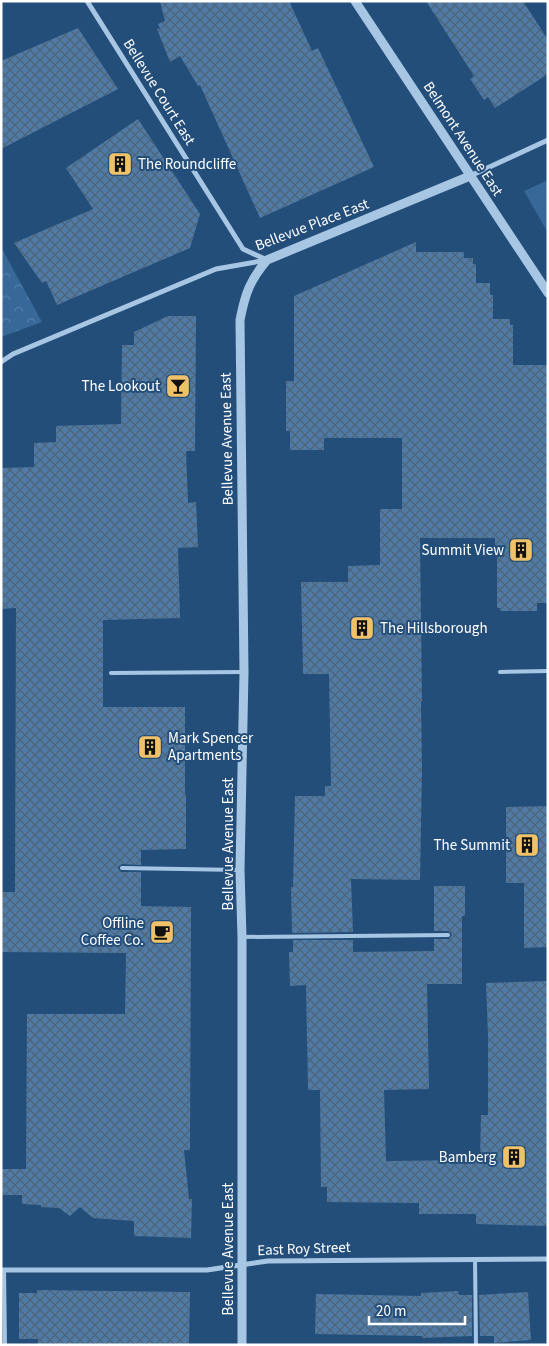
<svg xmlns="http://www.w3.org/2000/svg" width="549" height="1346" viewBox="0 0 549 1346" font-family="'Source Sans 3',sans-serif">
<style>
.grass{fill:#376898}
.park{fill:url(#park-crowns)}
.building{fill:url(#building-cross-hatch)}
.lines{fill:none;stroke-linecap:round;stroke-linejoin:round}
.service{stroke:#a7c6e4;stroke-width:4}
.minor{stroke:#a7c6e4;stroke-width:5}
.tertiary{stroke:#a7c6e4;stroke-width:9}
.labels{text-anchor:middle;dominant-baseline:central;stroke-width:4;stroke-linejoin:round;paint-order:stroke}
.street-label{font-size:15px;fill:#fff;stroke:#244e7a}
.poi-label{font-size:15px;fill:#fff;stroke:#244e7a;text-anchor:end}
</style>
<defs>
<pattern id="park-crowns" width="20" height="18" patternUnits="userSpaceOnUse" patternTransform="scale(1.25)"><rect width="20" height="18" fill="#376898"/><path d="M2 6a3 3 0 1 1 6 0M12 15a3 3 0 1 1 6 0" fill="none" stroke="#557fa7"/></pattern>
<pattern id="building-cross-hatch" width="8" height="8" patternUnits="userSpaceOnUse" patternTransform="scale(1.25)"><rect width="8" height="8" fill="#507ba6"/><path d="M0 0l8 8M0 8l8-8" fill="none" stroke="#4e6479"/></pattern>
</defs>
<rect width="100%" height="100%" fill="#244e7a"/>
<path class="grass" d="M 548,180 L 548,233 L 524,191 Z"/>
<path class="park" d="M 1,247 L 42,322 L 1,337 Z"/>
<path class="building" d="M 160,1 L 289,1 L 312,51 L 318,48 L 374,167 L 260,218 L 200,85 L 198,86 L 180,56 L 170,62 L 157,29 L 160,28 L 158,24 L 165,21 Z
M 426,1 L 523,1 L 548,40 L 548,74 L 495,108 L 488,97 L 484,100 L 470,79 L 474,76 Z
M 78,28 L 118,89 L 1,149 L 1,61 Z
M 138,119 L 200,214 L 190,248 L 57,305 L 46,281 L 42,283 L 14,243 L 93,209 L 66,168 Z
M 416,242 L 416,252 L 464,252 L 464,258 L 473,258 L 473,264 L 476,264 L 476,283 L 490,283 L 490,295 L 493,295 L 493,319 L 510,319 L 510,325 L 513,325 L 513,365 L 548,365 L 548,603 L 537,603 L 537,611 L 500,611 L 500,608 L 497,608 L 497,556 L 495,556 L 495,538 L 420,538 L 422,702 L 421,702 L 422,768 L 420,880 L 351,879 L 353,932 L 292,933 L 291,887 L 293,887 L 295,796 L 325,796 L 325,786 L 331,786 L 329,674 L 303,674 L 301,582 L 348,582 L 348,566 L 380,565 L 380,509 L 402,509 L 402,438 L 324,438 L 324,450 L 290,450 L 290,431 L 286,431 L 286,381 L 294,381 L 294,296 Z
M 168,316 L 196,316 L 195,451 L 186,451 L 188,503 L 196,502 L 198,547 L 178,548 L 180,618 L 103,620 L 103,707 L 185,707 L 185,794 L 186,794 L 186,849 L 141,850 L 141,865 L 122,864 L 119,866 L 118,868 L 121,872 L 141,872 L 141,906 L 191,907 L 190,1150 L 184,1150 L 189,1199 L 192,1199 L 191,1238 L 134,1236 L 134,1221 L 93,1218 L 80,1207 L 70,1216 L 59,1208 L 41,1207 L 41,1205 L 22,1204 L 22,1195 L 1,1195 L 1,1169 L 26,1169 L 27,1014 L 125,1014 L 126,953 L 1,952 L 1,892 L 15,892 L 16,608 L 1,609 L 1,468 L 34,467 L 34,443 L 56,442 L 56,426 L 121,424 L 122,345 L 134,345 L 134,332 Z
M 548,806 L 548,947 L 524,948 L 524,883 L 506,883 L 506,807 Z
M 434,886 L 465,886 L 465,916 L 462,916 L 462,984 L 427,984 L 429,1089 L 384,1090 L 386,1161 L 480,1160 L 481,1115 L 488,1115 L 488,1035 L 486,983 L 548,981 L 548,1226 L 476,1224 L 476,1214 L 419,1214 L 419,1203 L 327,1202 L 327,1187 L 321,1187 L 320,1090 L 308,1090 L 306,985 L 290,986 L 289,952 L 293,952 L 293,940 L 353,940 L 353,952 L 434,951 L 434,939 L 449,939 L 452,935 L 451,933 L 448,931 L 434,931 Z
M 37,1290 L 190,1292 L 189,1345 L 38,1344 L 38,1339 L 19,1339 L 19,1293 L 37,1293 Z
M 458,1291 L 459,1295 L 472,1295 L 472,1336 L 422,1338 L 422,1336 L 315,1334 L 316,1294 L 421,1296 L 421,1293 Z
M 528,1292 L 531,1340 L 494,1343 L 494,1336 L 480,1336 L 479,1295 Z"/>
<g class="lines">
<path class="service" d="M 500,672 L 548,671
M 111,673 L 244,672
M 122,868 L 240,870
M 242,937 L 448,935
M 475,1259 L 476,1345
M 4,1270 L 5,1345"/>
<path class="minor" d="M 87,1 L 243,249 L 267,260
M 470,176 L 548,140
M 1,362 L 13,354 L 216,269 L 267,260
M 1,1270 L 207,1270 L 268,1261 L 548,1259"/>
<path class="tertiary" d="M 355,1 L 548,293
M 242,1345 L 242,937 L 240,870 L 244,672 L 240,320 C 245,294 250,280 267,260 L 470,176"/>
</g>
<defs>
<symbol id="building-square" viewBox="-11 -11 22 22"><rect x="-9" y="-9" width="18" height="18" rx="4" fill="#efc26a" stroke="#244e7a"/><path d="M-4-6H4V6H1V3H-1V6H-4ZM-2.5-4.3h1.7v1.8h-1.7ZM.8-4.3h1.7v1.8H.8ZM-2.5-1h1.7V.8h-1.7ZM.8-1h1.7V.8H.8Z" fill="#111"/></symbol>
<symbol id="bar-square" viewBox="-11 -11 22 22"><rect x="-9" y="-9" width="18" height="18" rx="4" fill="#efc26a" stroke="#244e7a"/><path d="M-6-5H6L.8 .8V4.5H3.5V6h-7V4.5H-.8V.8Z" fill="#111"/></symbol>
<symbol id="cafe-square" viewBox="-11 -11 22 22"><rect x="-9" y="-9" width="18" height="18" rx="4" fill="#efc26a" stroke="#244e7a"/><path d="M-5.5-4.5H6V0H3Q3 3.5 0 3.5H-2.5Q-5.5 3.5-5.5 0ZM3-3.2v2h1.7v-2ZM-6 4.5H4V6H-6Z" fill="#111"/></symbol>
</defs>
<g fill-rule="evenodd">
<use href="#building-square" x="106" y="150" width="28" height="28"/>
<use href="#bar-square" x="164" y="372" width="28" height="28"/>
<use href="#building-square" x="507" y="536" width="28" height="28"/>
<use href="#building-square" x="348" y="614" width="28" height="28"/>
<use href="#building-square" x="136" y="733" width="28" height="28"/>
<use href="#building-square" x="513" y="831" width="28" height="28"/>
<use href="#cafe-square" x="148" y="918" width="28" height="28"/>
<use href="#building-square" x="500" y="1143" width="28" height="28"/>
</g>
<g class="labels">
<g class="street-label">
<text transform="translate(159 92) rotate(58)">Bellevue Court East</text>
<text transform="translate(463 139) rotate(57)">Belmont Avenue East</text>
<text transform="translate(312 225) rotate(-21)">Bellevue Place East</text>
<text transform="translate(227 439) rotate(-91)">Bellevue Avenue East</text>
<text transform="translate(228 844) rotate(-90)">Bellevue Avenue East</text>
<text transform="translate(228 1249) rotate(-90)">Bellevue Avenue East</text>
<text transform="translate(304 1249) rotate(-2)">East Roy Street</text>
</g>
<g class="poi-label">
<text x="138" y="164" text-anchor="start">The Roundcliffe</text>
<text x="160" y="386">The Lookout</text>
<text x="504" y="550">Summit View</text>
<text x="380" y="628" text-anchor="start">The Hillsborough</text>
<text x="168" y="738" text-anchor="start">Mark Spencer<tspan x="168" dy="17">Apartments</tspan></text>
<text x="510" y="845">The Summit</text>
<text x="144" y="923">Offline<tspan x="144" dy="17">Coffee Co.</tspan></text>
<text x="496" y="1157">Bamberg</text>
</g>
</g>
<rect width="549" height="1346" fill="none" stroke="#ffffff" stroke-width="5"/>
<path d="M369 1316v8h96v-8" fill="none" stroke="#ffffff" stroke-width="2.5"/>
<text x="376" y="1316" font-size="15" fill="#ffffff" stroke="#244e7a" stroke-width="4" paint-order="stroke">20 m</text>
</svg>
